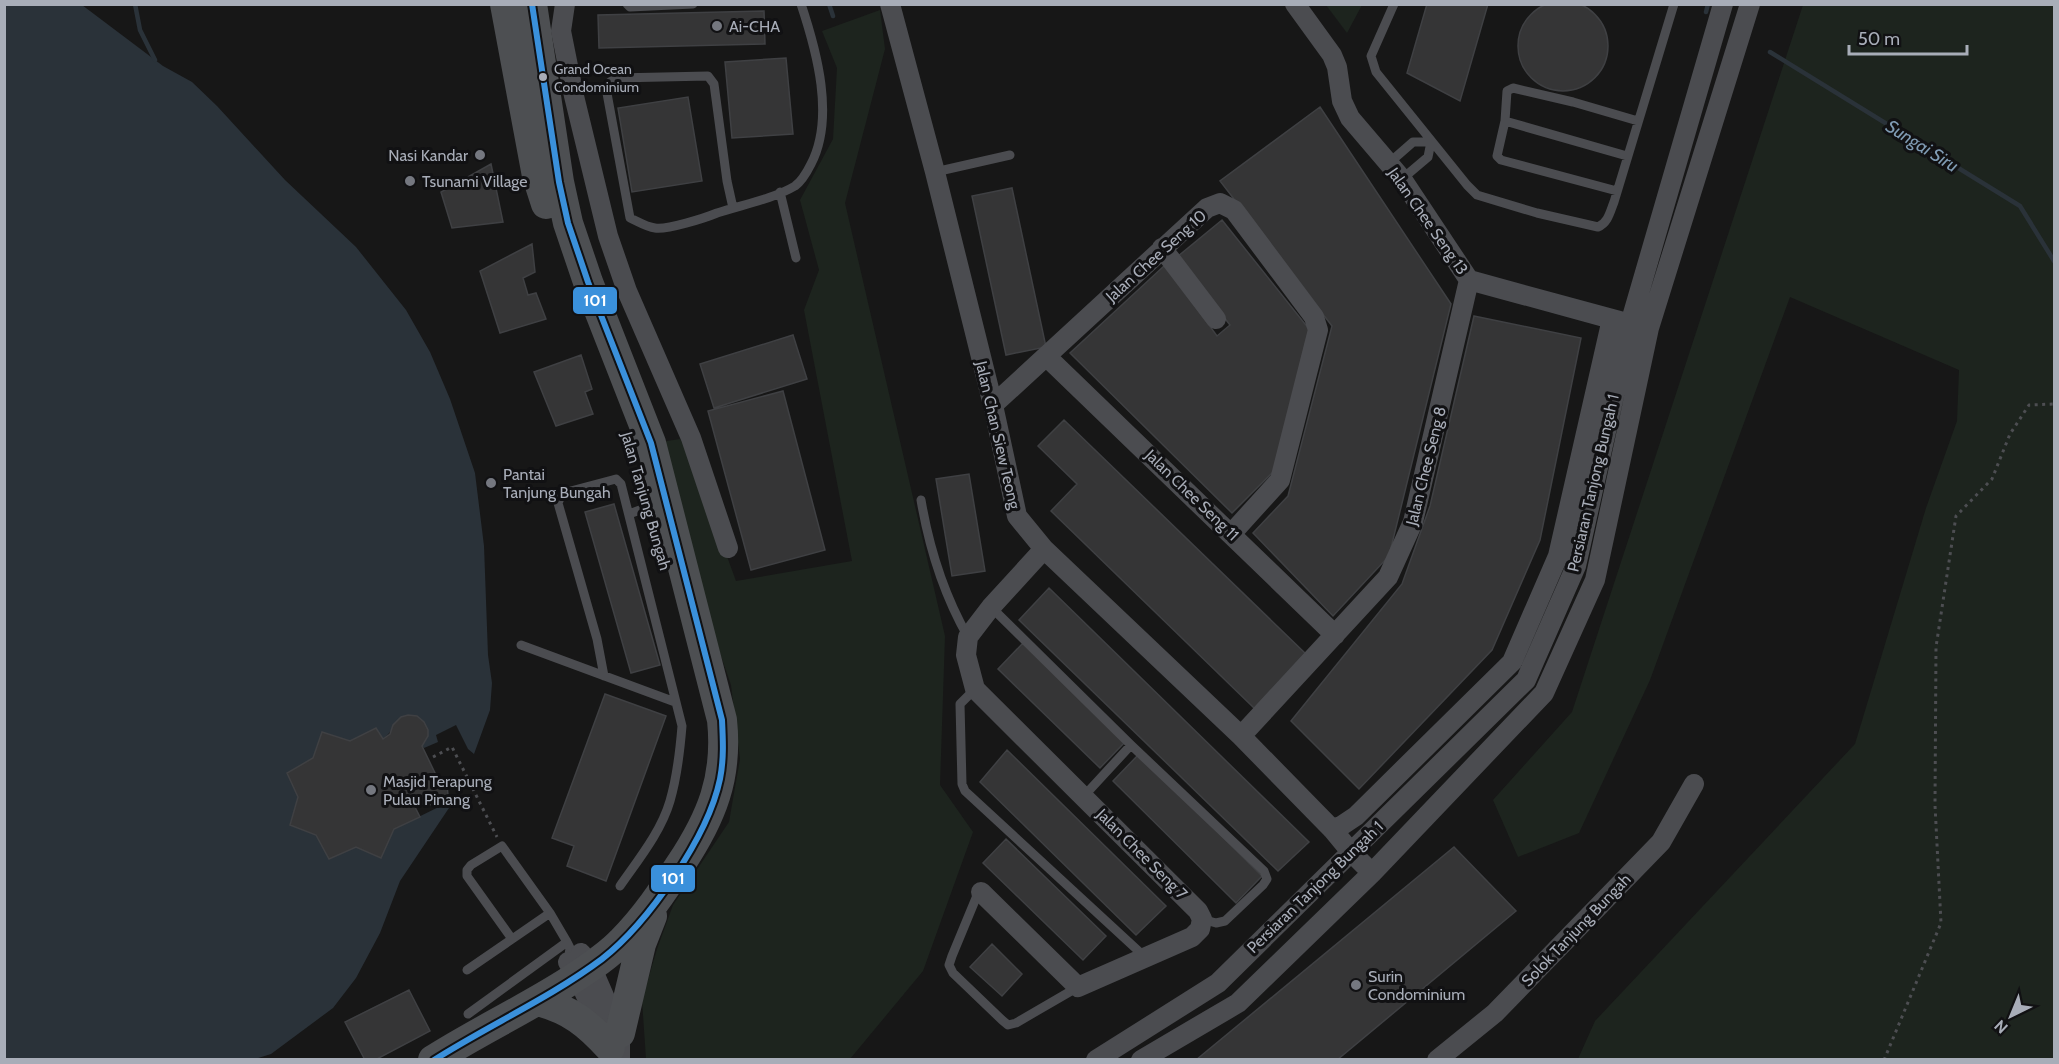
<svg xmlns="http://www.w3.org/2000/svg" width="2059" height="1064" viewBox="0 0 2059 1064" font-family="Cabin,sans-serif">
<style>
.green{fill:#1d241e}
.water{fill:#2a3239}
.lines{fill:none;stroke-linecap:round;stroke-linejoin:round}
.stream{stroke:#2a3239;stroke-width:4.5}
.building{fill:#353536;stroke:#3f4043;stroke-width:1.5}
.path{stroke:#4d4e52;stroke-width:3;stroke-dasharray:3 4.5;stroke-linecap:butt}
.service{stroke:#4b4c50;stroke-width:9}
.minor{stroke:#4b4c50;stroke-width:20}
.primary{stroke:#4d4f52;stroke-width:30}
.bus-1-casing{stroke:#111113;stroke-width:10}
.bus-1{stroke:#3a90db;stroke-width:6}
.poi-dot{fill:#757880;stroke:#111113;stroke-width:2}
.bus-dot{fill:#a8adb8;stroke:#111113;stroke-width:2}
.labels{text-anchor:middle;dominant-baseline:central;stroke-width:6;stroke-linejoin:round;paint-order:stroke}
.bus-label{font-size:14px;fill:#a8adb8;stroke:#111113;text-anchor:start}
.poi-label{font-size:16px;fill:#a8adb8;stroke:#111113;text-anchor:start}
.street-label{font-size:16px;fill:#a8adb8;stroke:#111113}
.water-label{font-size:18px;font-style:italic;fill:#7f9bb3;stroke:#111113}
.line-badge{stroke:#111113;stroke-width:2}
.badge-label{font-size:16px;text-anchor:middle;font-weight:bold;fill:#fff}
</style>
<rect width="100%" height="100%" fill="#171717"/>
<path class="green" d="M 1326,5 L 1362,5 L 1347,33 Z
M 1803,5 L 2054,5 L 2054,1059 L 1578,1059 L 1595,1021 L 1855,744 L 1926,508 L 1957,421 L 1959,370 L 1790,297 L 1650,680 L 1579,833 L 1518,857 L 1493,800 L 1572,712 Z
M 880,10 L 885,49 L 845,203 L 945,636 L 940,785 L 973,832 L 923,971 L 850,1059 L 646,1059 L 642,1000 L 657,949 L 673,905 L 729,822 L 740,759 L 731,685 L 683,546 L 661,444 L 667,441 L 680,439 L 687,447 L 736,581 L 852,561 L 804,310 L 819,270 L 800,200 L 833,139 L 837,68 L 822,31 Z"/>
<path class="water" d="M 5,5 L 82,5 L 163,66 L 192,82 L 217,106 L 285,180 L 356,247 L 406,310 L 430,352 L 450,399 L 475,473 L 484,546 L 488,655 L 492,683 L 490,710 L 474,754 L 468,749 L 456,725 L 436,735 L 438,742 L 424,748 L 422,746 L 428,737 L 408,715 C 394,719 394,731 383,739 L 376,728 L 350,741 L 322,732 L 313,758 L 287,773 L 298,797 L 290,825 L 316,835 L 329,859 L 356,847 L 381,858 L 394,829 L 455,799 L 400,881 L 380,933 L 356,978 L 333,1008 L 271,1054 L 255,1059 L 5,1060 Z"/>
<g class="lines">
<path class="stream" d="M 135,4 L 140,30 L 155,60
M 829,4 L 833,16
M 1706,12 L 1708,4
M 1770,52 L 2020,206 L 2054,261"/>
</g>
<path class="building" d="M1518 46a45 45 0 1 1 90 0a45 45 0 1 1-90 0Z
M 1427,4 L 1488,4 L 1460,101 L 1407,73 Z
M 764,11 L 765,44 L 599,48 L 598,15 Z
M 786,58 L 793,134 L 732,138 L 725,62 Z
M 688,97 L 702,181 L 632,192 L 618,108 Z
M 1320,107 L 1451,304 L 1389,556 L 1333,616 L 1253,533 L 1288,496 L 1332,326 L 1220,181 Z
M 491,164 L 503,222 L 452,228 L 441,192 Z
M 1012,188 L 1046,347 L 1006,355 L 972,196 Z
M 1222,220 L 1309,329 L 1274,471 L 1232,513 L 1070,353 L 1165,265 L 1217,336 L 1230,325 L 1177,257 Z
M 532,244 L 535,272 L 523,278 L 528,295 L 536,293 L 546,319 L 500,333 L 480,271 Z
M 1474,316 L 1581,338 L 1540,540 L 1492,650 L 1359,789 L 1291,721 L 1402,584 L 1430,506 Z
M 793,335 L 807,379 L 714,408 L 700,364 Z
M 581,355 L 592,389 L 585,392 L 593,414 L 556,426 L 534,372 Z
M 783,391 L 825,550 L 751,570 L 708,411 Z
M 1064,420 L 1307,655 L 1255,709 L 1051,511 L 1077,484 L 1038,446 Z
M 969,474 L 985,571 L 952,576 L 936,479 Z
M 614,504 L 660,665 L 631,673 L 585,512 Z
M 1049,588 L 1309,842 L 1278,871 L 1019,620 Z
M 1023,643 L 1125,742 L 1100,768 L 998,669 Z
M 605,694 L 666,716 L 606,881 L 567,866 L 574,846 L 552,838 Z
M 408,715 L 417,716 L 424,722 L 428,730 L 428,736 L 422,746 L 436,775 L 447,785 L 448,795 L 444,802 L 437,805 L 421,804 L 415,807 L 420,817 L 394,829 L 381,858 L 356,847 L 329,859 L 316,835 L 290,825 L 298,797 L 287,773 L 313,758 L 322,732 L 350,741 L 376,728 L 383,739 L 390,734 L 393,725 L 401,717 Z
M 1007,750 L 1166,906 L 1136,935 L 980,782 Z
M 1139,754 L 1262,876 L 1236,903 L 1113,781 Z
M 1006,839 L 1106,936 L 1083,960 L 983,863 Z
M 1454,847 L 1516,911 L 1337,1060 L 1196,1060 Z
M 992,944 L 1022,974 L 1002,996 L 970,967 Z
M 409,990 L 430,1031 L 375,1060 L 365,1060 L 345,1022 Z"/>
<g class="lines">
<path class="path" d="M 433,757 L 452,747 L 497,837
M 1884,1060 L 1941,923 L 1935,805 L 1936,647 L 1956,516 L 1992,479 L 2010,434 L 2029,405 L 2054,404"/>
<path class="service" d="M 627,4 L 630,7 L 693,4
M 1394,4 L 1371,56 L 1376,72 L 1467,185 L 1477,195 L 1537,213 L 1598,227 C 1608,223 1610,212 1614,202 L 1674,4
M 1505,121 L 1507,91 L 1513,88 L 1573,102 L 1638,121
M 1389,163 L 1413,142 L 1431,142
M 935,172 L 1010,155
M 1402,179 L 1428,157 L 1431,142
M 1617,191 L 1501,160 L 1497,156 L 1505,121 L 1627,156
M 780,192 L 796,258
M 733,208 L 727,181 L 714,84 L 708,76 L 616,78 L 610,82 L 606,88 L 630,218 C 639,222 646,227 655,228 C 667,230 705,218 717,213 C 741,205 773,199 795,186 C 802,181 807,172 811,164 C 835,118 817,52 801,4
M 921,500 C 929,547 944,595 968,637
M 629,514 L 648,507
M 991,607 L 1131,745 L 1264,871 L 1267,879 L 1263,885 L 1225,921 L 1216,923 L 1202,919
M 521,645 L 675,702
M 604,676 L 597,639 L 558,503 L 561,496 L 567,492 L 616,479 L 621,484 L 682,726 C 680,751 677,777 670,801 C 661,832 638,860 620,886
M 975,689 L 960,704 L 962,784 L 965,791 L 1145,957
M 1084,796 L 1131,745
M 981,892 L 976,898 L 952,956 L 949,965 L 953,973 L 1002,1020 L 1008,1025 L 1016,1023 L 1078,987
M 512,939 L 467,876 L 467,870 L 471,865 L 502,846 L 550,913 L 567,942 L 570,948 L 568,962
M 467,970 L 550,913
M 468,1014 L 567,942"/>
<path class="minor" d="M 565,4 L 561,31 L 574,96 L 608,236 L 627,291 L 691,438 L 728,548
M 890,4 L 935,172 L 993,405 L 1017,516 L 1044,549 L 1241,736 L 1332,829 L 1351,852 L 1372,873
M 1295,4 L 1332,55 L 1337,67 L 1342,101 L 1350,118 L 1402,179 L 1469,280 L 1623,322
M 1162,248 L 1216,319
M 1047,357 L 1335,635
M 993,405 L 1207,208 L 1220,203 L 1234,210 L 1314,317 L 1318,330 L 1280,480 L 1232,533
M 1241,736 L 1388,577 L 1413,522 L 1469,280
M 1332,829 L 1341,826 L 1356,816 L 1512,662 L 1558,556 L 1612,319
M 981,892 L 1078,987 L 1192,937 L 1200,929 L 1202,919 L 1198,911 L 975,689 L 966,655 L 968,637 L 991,607 L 1044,549
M 581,953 L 591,966 L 620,1033 L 620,1060
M 568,962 L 577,976 L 604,1035
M 1096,1060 L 1218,983 L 1526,680 L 1576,566 L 1630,324 L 1723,4
M 1141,1060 L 1238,1003 L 1372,873 L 1544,693 L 1595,580 L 1649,328 L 1750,4
M 1437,1060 L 1495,1013 L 1661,842 L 1694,784"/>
<path class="primary" d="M 505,4 L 537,176 L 546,204
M 538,1001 C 571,1010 587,1023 610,1048
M 620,1033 L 641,944 L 652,916
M 433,1060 C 477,1032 524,1010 568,982 C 586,970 607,957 622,941 C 645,918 663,891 680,865 C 712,817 728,777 722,720 L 651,443 L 588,282 L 568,223 L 559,182 L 532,4"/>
<defs>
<path id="bus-1" d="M 434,1060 C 489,1025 550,998 602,959 C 648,923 708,837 720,779 C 724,759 723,740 722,720 L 651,443 L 588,282 L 568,223 L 559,182 L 532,4"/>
</defs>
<use href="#bus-1" class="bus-1-casing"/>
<use href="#bus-1" class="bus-1"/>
</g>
<g class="poi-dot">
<circle cx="717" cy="26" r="6"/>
<circle cx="480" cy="155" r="6"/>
<circle cx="410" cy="181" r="6"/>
<circle cx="491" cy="483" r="6"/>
<circle cx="371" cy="790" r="6"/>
<circle cx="1356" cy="985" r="6"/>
</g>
<circle class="bus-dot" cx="543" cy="77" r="5"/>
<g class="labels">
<g class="bus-label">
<text x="554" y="69">Grand Ocean<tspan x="554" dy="18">Condominium</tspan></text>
</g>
<g class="poi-label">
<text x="729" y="26">Ai-CHA</text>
<text x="468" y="155" text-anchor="end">Nasi Kandar</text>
<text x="422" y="181">Tsunami Village</text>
<text x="503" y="474">Pantai<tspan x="503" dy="18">Tanjung Bungah</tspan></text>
<text x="383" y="781">Masjid Terapung<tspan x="383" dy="18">Pulau Pinang</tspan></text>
<text x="1368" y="976">Surin<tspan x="1368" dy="18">Condominium</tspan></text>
</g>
<g class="street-label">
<text transform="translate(1428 221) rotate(55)">Jalan Chee Seng 13</text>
<text transform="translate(1156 256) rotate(-42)">Jalan Chee Seng 10</text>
<text transform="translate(998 435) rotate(77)">Jalan Chan Siew Teong</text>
<text transform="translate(1426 466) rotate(-76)">Jalan Chee Seng 8</text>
<text transform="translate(1593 483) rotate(-77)">Persiaran Tanjong Bungah 1</text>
<text transform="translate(1192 495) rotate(44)">Jalan Chee Seng 11</text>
<text transform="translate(646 501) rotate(74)">Jalan Tanjung Bungah</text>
<text transform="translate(1142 854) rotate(45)">Jalan Chee Seng 7</text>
<text transform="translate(1315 887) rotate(-44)">Persiaran Tanjong Bungah 1</text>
<text transform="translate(1576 930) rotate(-46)">Solok Tanjung Bungah</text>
</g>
<g class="water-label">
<text transform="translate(1922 146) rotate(32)">Sungai Siru</text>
</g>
</g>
<g class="line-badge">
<rect x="572" y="286" width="46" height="29" rx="6" fill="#3a90db"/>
<rect x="650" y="864" width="46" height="29" rx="6" fill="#3a90db"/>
</g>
<g class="badge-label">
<text x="595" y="306">101</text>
<text x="673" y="884">101</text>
</g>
<rect width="2059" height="1064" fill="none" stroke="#a8adb8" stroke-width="12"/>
<g transform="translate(2011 1016) rotate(223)" stroke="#111113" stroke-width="4.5" paint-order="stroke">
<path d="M0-4.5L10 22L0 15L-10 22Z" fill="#a8adb8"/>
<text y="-9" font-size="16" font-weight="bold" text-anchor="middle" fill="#a8adb8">N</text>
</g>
<path d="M1849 45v9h118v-9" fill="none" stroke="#a8adb8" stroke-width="3"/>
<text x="1858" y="45" font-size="18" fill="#a8adb8" stroke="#111113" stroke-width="4.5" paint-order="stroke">50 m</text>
</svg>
